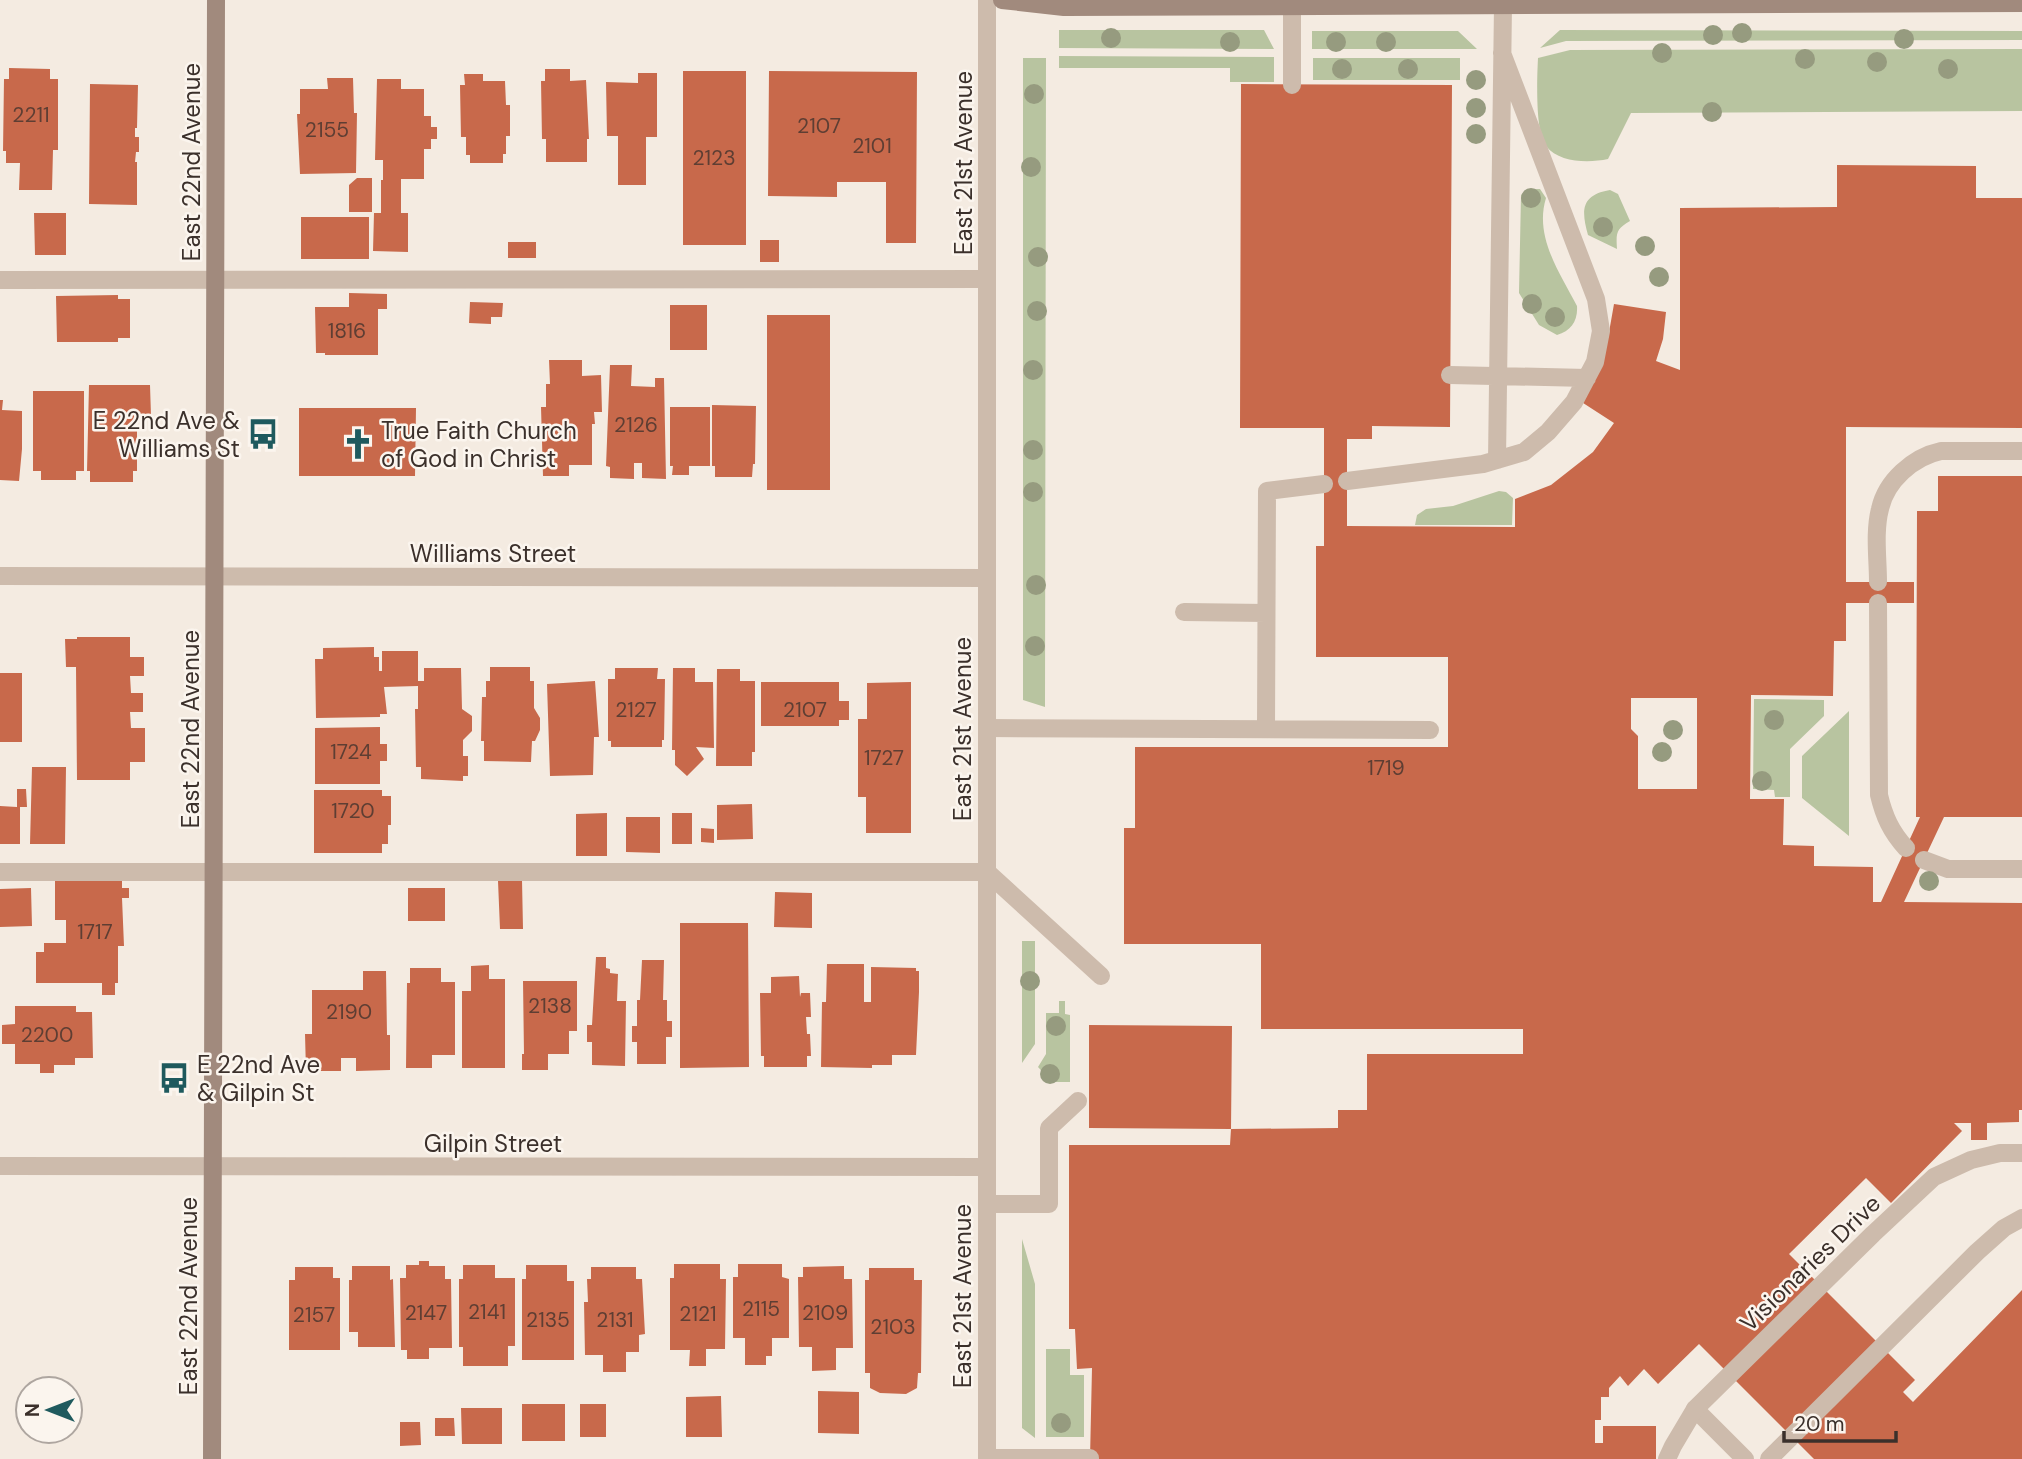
<svg xmlns="http://www.w3.org/2000/svg" width="2022" height="1459" viewBox="0 0 2022 1459" font-family="'DM Sans',sans-serif">
<style>
.green{fill:#b8c4a0}
.building{fill:#c8694b;fill-rule:evenodd}
.lines{fill:none;stroke-linecap:round;stroke-linejoin:round}
.lane{stroke:#cdbbac;stroke-width:18}
.street{stroke:#cdbbac;stroke-width:18}
.secondary{stroke:#a18a7d;stroke-width:18}
.tree{fill:#969b7f}
.labels{text-anchor:middle;dominant-baseline:central;stroke-width:5;stroke-linejoin:round;paint-order:stroke}
.number-label{font-size:21px;fill:#5e3e33}
.street-label{font-size:24px;fill:#3b302b;stroke:#fbf5ee}
.poi-label{font-size:24px;fill:#3b302b;stroke:#fbf5ee;text-anchor:start}
</style>
<rect width="100%" height="100%" fill="#f4ebe1"/>
<path class="green" d="M 1059,30 L 1264,30 L 1274,49 L 1059,48 Z
M 1560,30 L 2022,31 L 2022,40 L 1566,41 L 1540,48 Z
M 1312,31 L 1458,31 L 1477,49 L 1312,49 Z
M 2022,49 L 2022,111 L 1631,113 L 1608,159 C 1589,163 1559,163 1546,146 C 1535,133 1537,77 1538,58 L 1570,50 Z
M 1059,56 L 1274,57 L 1274,82 L 1230,82 L 1230,68 L 1059,68 Z
M 1023,58 L 1046,58 L 1045,707 L 1023,700 Z
M 1313,58 L 1460,58 L 1460,80 L 1313,80 Z
M 1528,189 L 1540,189 L 1546,198 C 1534,237 1560,273 1577,306 C 1578,321 1571,331 1557,335 L 1539,325 L 1519,293 L 1521,195 Z
M 1610,190 L 1618,194 L 1630,221 C 1616,229 1616,233 1617,249 L 1588,235 C 1581,210 1581,195 1610,190 Z
M 1499,491 L 1506,492 L 1513,498 L 1512,525 L 1415,525 L 1417,515 L 1426,509 L 1453,506 Z
M 1754,699 L 1824,700 L 1824,716 L 1790,749 L 1790,797 L 1775,797 L 1774,790 L 1753,789 Z
M 1849,711 L 1849,836 L 1802,798 L 1802,756 Z
M 1022,941 L 1035,941 L 1035,1044 L 1022,1063 Z
M 1059,1001 L 1065,1001 L 1065,1014 L 1070,1015 L 1070,1082 L 1052,1082 L 1038,1067 L 1046,1054 L 1046,1013 L 1059,1013 Z
M 1022,1239 L 1035,1284 L 1035,1438 L 1022,1428 Z
M 1046,1349 L 1070,1349 L 1070,1375 L 1084,1375 L 1084,1437 L 1046,1437 Z"/>
<path class="building" d="M 9,68 L 50,69 L 50,79 L 58,79 L 58,150 L 53,150 L 52,190 L 19,190 L 20,163 L 6,163 L 6,151 L 3,151 L 4,79 L 9,79 Z
M 545,69 L 570,69 L 570,81 L 586,80 L 589,139 L 587,139 L 587,162 L 546,162 L 546,139 L 542,139 L 541,81 L 545,81 Z
M 683,71 L 746,71 L 746,245 L 683,245 Z
M 769,71 L 917,72 L 916,243 L 886,243 L 886,182 L 837,182 L 837,197 L 768,196 Z
M 638,73 L 657,73 L 657,137 L 646,137 L 646,185 L 618,185 L 618,136 L 607,136 L 606,82 L 638,83 Z
M 464,74 L 483,74 L 483,81 L 505,81 L 506,105 L 510,105 L 510,136 L 506,136 L 506,154 L 503,154 L 503,163 L 470,163 L 470,155 L 466,155 L 466,137 L 461,137 L 460,85 L 465,85 Z
M 327,78 L 353,78 L 354,113 L 357,113 L 356,173 L 300,174 L 297,114 L 300,114 L 300,89 L 328,89 Z
M 377,79 L 401,79 L 401,89 L 424,89 L 424,116 L 431,116 L 431,127 L 437,127 L 437,139 L 431,139 L 431,149 L 424,149 L 424,179 L 401,179 L 401,213 L 408,213 L 408,252 L 373,251 L 374,213 L 381,213 L 381,180 L 383,180 L 383,160 L 375,160 Z
M 90,84 L 138,85 L 137,128 L 135,128 L 135,137 L 139,137 L 139,152 L 136,152 L 135,162 L 137,162 L 137,205 L 89,204 Z
M 1241,84 L 1452,85 L 1450,427 L 1372,426 L 1372,439 L 1347,439 L 1347,526 L 1515,527 L 1515,499 L 1551,485 L 1593,452 L 1614,423 L 1580,401 L 1608,338 L 1614,304 L 1666,312 L 1663,339 L 1656,361 L 1680,370 L 1680,208 L 1837,207 L 1837,165 L 1976,166 L 1976,198 L 2022,198 L 2022,428 L 1846,427 L 1846,582 L 1914,582 L 1914,603 L 1846,603 L 1846,641 L 1834,641 L 1833,696 L 1751,695 L 1750,799 L 1784,799 L 1783,845 L 1814,846 L 1814,866 L 1873,867 L 1873,902 L 1881,902 L 1920,817 L 1916,817 L 1917,511 L 1938,511 L 1938,476 L 2022,476 L 2022,817 L 1944,817 L 1904,902 L 2022,903 L 2022,1110 L 2019,1110 L 2019,1122 L 1987,1123 L 1987,1140 L 1971,1140 L 1971,1123 L 1954,1123 L 1962,1131 L 1891,1203 L 1866,1178 L 1789,1254 L 1915,1380 L 1903,1392 L 1913,1402 L 2022,1290 L 2022,1459 L 1814,1459 L 1699,1344 L 1658,1384 L 1644,1369 L 1628,1386 L 1620,1376 L 1609,1388 L 1609,1397 L 1601,1397 L 1601,1420 L 1595,1420 L 1595,1443 L 1603,1443 L 1603,1426 L 1656,1426 L 1656,1459 L 1090,1459 L 1092,1368 L 1077,1369 L 1075,1329 L 1069,1329 L 1069,1145 L 1230,1145 L 1231,1129 L 1089,1128 L 1089,1025 L 1232,1026 L 1231,1129 L 1338,1128 L 1338,1110 L 1367,1110 L 1367,1054 L 1523,1054 L 1523,1029 L 1261,1029 L 1261,944 L 1124,944 L 1124,828 L 1135,828 L 1135,747 L 1448,747 L 1448,657 L 1316,657 L 1316,546 L 1324,546 L 1324,428 L 1240,428 ZM 1631,698 L 1697,698 L 1697,789 L 1638,789 L 1638,736 L 1631,729 Z
M 357,178 L 372,178 L 372,212 L 349,212 L 349,185 Z
M 34,213 L 66,213 L 66,255 L 35,255 Z
M 301,217 L 369,217 L 369,259 L 301,259 Z
M 760,240 L 779,240 L 779,262 L 760,262 Z
M 508,242 L 536,242 L 536,258 L 508,258 Z
M 349,293 L 387,294 L 387,309 L 378,309 L 378,355 L 325,355 L 325,353 L 316,353 L 315,307 L 349,307 Z
M 118,295 L 118,299 L 130,299 L 130,338 L 118,338 L 118,342 L 57,342 L 56,296 Z
M 470,302 L 503,303 L 502,317 L 491,317 L 491,324 L 469,323 Z
M 670,305 L 707,305 L 707,350 L 670,350 Z
M 767,315 L 830,315 L 830,490 L 767,490 Z
M 549,360 L 582,360 L 582,376 L 601,375 L 602,412 L 594,412 L 595,424 L 592,424 L 592,465 L 569,465 L 569,476 L 543,476 L 541,407 L 546,407 L 546,384 L 550,384 Z
M 610,365 L 632,365 L 631,386 L 655,387 L 655,378 L 664,378 L 666,479 L 642,478 L 642,463 L 634,463 L 634,479 L 610,478 L 610,467 L 606,466 Z
M 89,385 L 150,385 L 151,416 L 137,416 L 137,471 L 133,471 L 133,482 L 90,482 L 90,471 L 87,471 Z
M 33,391 L 84,391 L 84,471 L 76,471 L 76,480 L 41,480 L 41,471 L 33,471 Z
M 0,400 L 3,400 L 2,410 L 22,411 L 22,449 L 19,481 L 0,480 Z
M 712,405 L 756,406 L 755,464 L 753,464 L 752,477 L 715,477 L 715,466 L 712,466 Z
M 670,407 L 710,407 L 710,466 L 689,466 L 689,475 L 672,475 L 673,466 L 670,466 Z
M 299,408 L 416,408 L 415,476 L 299,476 Z
M 77,637 L 130,637 L 130,657 L 144,657 L 144,676 L 130,676 L 131,693 L 143,693 L 143,712 L 130,712 L 131,728 L 145,728 L 145,762 L 130,762 L 130,780 L 77,780 L 76,667 L 66,667 L 65,639 L 77,639 Z
M 374,647 L 374,657 L 379,657 L 379,671 L 382,671 L 382,651 L 418,651 L 418,681 L 424,681 L 424,668 L 461,668 L 462,709 L 472,716 L 472,731 L 463,740 L 463,756 L 468,756 L 468,776 L 463,776 L 463,781 L 421,779 L 421,767 L 416,767 L 415,709 L 418,709 L 418,686 L 384,687 L 387,714 L 380,714 L 380,717 L 316,718 L 315,659 L 323,659 L 323,648 Z
M 490,667 L 530,667 L 530,681 L 534,681 L 534,708 L 540,718 L 540,730 L 535,741 L 532,741 L 531,762 L 484,761 L 484,741 L 481,741 L 482,697 L 486,697 L 486,681 L 490,681 Z
M 615,668 L 658,668 L 657,679 L 665,679 L 664,740 L 662,740 L 662,747 L 611,747 L 611,741 L 608,741 L 608,679 L 615,679 Z
M 673,668 L 695,668 L 695,682 L 713,682 L 714,748 L 696,747 L 704,759 L 687,776 L 675,765 L 675,750 L 672,750 Z
M 717,669 L 740,669 L 740,681 L 755,681 L 755,752 L 752,752 L 752,766 L 716,766 Z
M 0,673 L 22,673 L 22,742 L 0,742 Z
M 595,681 L 599,737 L 594,737 L 593,775 L 550,776 L 547,684 Z
M 761,682 L 839,682 L 839,701 L 849,701 L 849,720 L 839,720 L 839,726 L 761,726 Z
M 911,682 L 911,833 L 866,833 L 866,797 L 858,797 L 858,719 L 867,719 L 867,683 Z
M 380,727 L 380,744 L 387,744 L 387,761 L 380,761 L 380,784 L 315,784 L 315,728 Z
M 32,767 L 66,767 L 65,844 L 30,844 Z
M 17,789 L 26,789 L 27,807 L 20,807 L 20,844 L 0,844 L 0,806 L 17,807 Z
M 314,790 L 382,790 L 382,796 L 391,796 L 391,825 L 388,825 L 388,844 L 382,844 L 382,853 L 314,853 Z
M 752,804 L 753,839 L 717,840 L 717,805 Z
M 607,813 L 607,856 L 576,856 L 576,814 Z
M 672,813 L 692,813 L 692,844 L 672,844 Z
M 626,817 L 660,817 L 660,853 L 626,852 Z
M 701,828 L 714,829 L 714,843 L 701,842 Z
M 55,880 L 122,880 L 122,888 L 129,888 L 129,898 L 122,898 L 124,946 L 118,946 L 118,983 L 115,983 L 115,995 L 102,995 L 102,983 L 36,983 L 36,952 L 44,952 L 44,943 L 66,943 L 66,920 L 55,920 Z
M 522,880 L 523,929 L 500,929 L 498,881 Z
M 31,888 L 32,926 L 0,927 L 0,889 Z
M 408,888 L 445,888 L 445,921 L 408,921 Z
M 775,892 L 812,893 L 812,928 L 774,927 Z
M 680,923 L 748,923 L 749,1067 L 680,1068 Z
M 596,957 L 606,957 L 606,968 L 610,969 L 610,973 L 618,974 L 617,1001 L 626,1001 L 625,1066 L 592,1065 L 592,1042 L 587,1042 L 587,1025 L 592,1025 Z
M 642,960 L 664,960 L 663,1000 L 667,1000 L 667,1021 L 672,1021 L 672,1037 L 666,1037 L 666,1064 L 637,1064 L 637,1042 L 632,1042 L 632,1026 L 637,1026 L 637,1000 L 640,1000 Z
M 827,964 L 864,964 L 864,1002 L 871,1002 L 871,967 L 916,968 L 916,971 L 919,971 L 919,992 L 916,1055 L 892,1055 L 892,1065 L 872,1065 L 872,1068 L 821,1067 L 822,1002 L 826,1002 Z
M 489,965 L 489,979 L 505,979 L 505,1068 L 462,1068 L 462,991 L 471,991 L 471,966 Z
M 410,968 L 441,968 L 441,982 L 455,982 L 455,1055 L 432,1055 L 432,1068 L 406,1068 L 407,983 L 410,983 Z
M 363,971 L 386,971 L 387,1035 L 390,1035 L 390,1070 L 356,1071 L 356,1058 L 341,1058 L 341,1071 L 306,1071 L 305,1034 L 312,1034 L 312,990 L 363,990 Z
M 799,976 L 800,997 L 801,993 L 810,993 L 811,1017 L 806,1017 L 807,1034 L 810,1034 L 811,1056 L 807,1056 L 807,1067 L 764,1067 L 764,1056 L 761,1056 L 760,993 L 771,993 L 771,977 Z
M 523,981 L 577,981 L 577,1031 L 569,1031 L 569,1054 L 548,1054 L 548,1070 L 522,1070 L 522,1054 L 524,1054 Z
M 15,1006 L 76,1006 L 76,1012 L 92,1012 L 93,1058 L 75,1058 L 75,1065 L 54,1065 L 54,1073 L 40,1073 L 40,1064 L 15,1064 L 15,1044 L 2,1044 L 2,1025 L 15,1024 Z
M 419,1261 L 429,1261 L 429,1266 L 445,1266 L 445,1279 L 451,1279 L 452,1348 L 429,1348 L 429,1359 L 407,1359 L 407,1350 L 401,1350 L 400,1278 L 406,1278 L 406,1265 L 419,1265 Z
M 674,1264 L 720,1264 L 720,1279 L 726,1279 L 725,1349 L 706,1349 L 706,1366 L 689,1366 L 690,1350 L 670,1350 L 670,1278 L 674,1278 Z
M 738,1264 L 782,1264 L 782,1277 L 789,1279 L 789,1338 L 772,1338 L 772,1356 L 766,1356 L 766,1365 L 745,1365 L 745,1338 L 733,1338 L 733,1277 L 738,1277 Z
M 463,1265 L 495,1265 L 495,1278 L 515,1278 L 515,1346 L 508,1346 L 508,1366 L 463,1366 L 463,1347 L 459,1347 L 459,1279 L 463,1279 Z
M 526,1265 L 567,1265 L 567,1281 L 574,1281 L 574,1360 L 522,1360 L 522,1279 L 526,1279 Z
M 352,1266 L 390,1266 L 390,1280 L 393,1279 L 395,1347 L 358,1347 L 358,1332 L 349,1332 L 349,1280 L 352,1280 Z
M 844,1266 L 844,1279 L 852,1279 L 853,1348 L 836,1348 L 836,1370 L 812,1371 L 812,1347 L 799,1347 L 798,1277 L 803,1277 L 803,1267 Z
M 295,1267 L 333,1267 L 333,1278 L 340,1278 L 340,1350 L 289,1350 L 289,1280 L 295,1280 Z
M 591,1267 L 636,1267 L 636,1279 L 642,1279 L 645,1334 L 639,1335 L 639,1352 L 626,1352 L 626,1372 L 603,1372 L 603,1355 L 585,1355 L 584,1302 L 588,1302 L 587,1279 L 591,1279 Z
M 869,1268 L 914,1268 L 914,1280 L 922,1280 L 921,1373 L 918,1373 L 917,1388 L 906,1394 L 880,1393 L 870,1388 L 870,1373 L 865,1373 L 865,1280 L 869,1280 Z
M 818,1391 L 859,1392 L 859,1434 L 818,1433 Z
M 721,1396 L 722,1437 L 686,1437 L 686,1397 Z
M 522,1404 L 565,1404 L 565,1441 L 522,1441 Z
M 580,1404 L 606,1404 L 606,1437 L 580,1437 Z
M 461,1408 L 502,1408 L 502,1444 L 462,1444 Z
M 435,1418 L 454,1418 L 455,1436 L 435,1436 Z
M 400,1422 L 420,1422 L 421,1445 L 400,1446 Z"/>
<g class="lines">
<path class="lane" d="M 1292,6 L 1292,85
M 0,280 L 987,279
M 1450,375 L 1587,378
M 1497,460 L 1503,5
M 1347,481 L 1483,464 L 1524,452 L 1548,432 L 1574,402 L 1595,362 L 1601,331 L 1596,299 L 1502,53
M 1878,582 C 1878,559 1874,532 1880,509 C 1886,481 1913,457 1941,451 L 2022,451
M 1878,603 L 1879,795 C 1884,816 1891,832 1906,848
M 1184,612 L 1266,613
M 987,728 L 1430,730
M 1266,729 L 1267,491 L 1324,484
M 1924,860 L 1948,869 L 2022,869
M 0,872 L 987,872 L 1101,976
M 987,1204 L 1049,1204 L 1049,1128 L 1078,1101
M 1695,1409 L 1745,1459
M 987,1458 L 1090,1458"/>
<path class="street" d="M 0,576 L 987,578
M 0,1166 L 987,1167
M 987,1459 L 987,0
M 1667,1459 L 1673,1446 L 1695,1409 L 1873,1234 L 1934,1177 L 1971,1160 L 2000,1153 L 2022,1153
M 1769,1459 L 1977,1252 L 2004,1228 L 2022,1218"/>
<path class="secondary" d="M 1002,0 L 1064,7 L 2022,3
M 212,1459 L 216,0"/>
</g>
<g class="tree">
<circle cx="1742" cy="33" r="10"/>
<circle cx="1713" cy="35" r="10"/>
<circle cx="1111" cy="38" r="10"/>
<circle cx="1904" cy="39" r="10"/>
<circle cx="1230" cy="42" r="10"/>
<circle cx="1336" cy="42" r="10"/>
<circle cx="1386" cy="42" r="10"/>
<circle cx="1662" cy="53" r="10"/>
<circle cx="1805" cy="59" r="10"/>
<circle cx="1877" cy="62" r="10"/>
<circle cx="1342" cy="69" r="10"/>
<circle cx="1408" cy="69" r="10"/>
<circle cx="1948" cy="69" r="10"/>
<circle cx="1476" cy="80" r="10"/>
<circle cx="1034" cy="94" r="10"/>
<circle cx="1476" cy="108" r="10"/>
<circle cx="1712" cy="112" r="10"/>
<circle cx="1476" cy="134" r="10"/>
<circle cx="1031" cy="167" r="10"/>
<circle cx="1531" cy="198" r="10"/>
<circle cx="1603" cy="227" r="10"/>
<circle cx="1645" cy="246" r="10"/>
<circle cx="1038" cy="257" r="10"/>
<circle cx="1659" cy="277" r="10"/>
<circle cx="1532" cy="304" r="10"/>
<circle cx="1037" cy="311" r="10"/>
<circle cx="1555" cy="317" r="10"/>
<circle cx="1033" cy="370" r="10"/>
<circle cx="1033" cy="450" r="10"/>
<circle cx="1033" cy="492" r="10"/>
<circle cx="1036" cy="585" r="10"/>
<circle cx="1035" cy="646" r="10"/>
<circle cx="1774" cy="720" r="10"/>
<circle cx="1673" cy="730" r="10"/>
<circle cx="1662" cy="752" r="10"/>
<circle cx="1762" cy="781" r="10"/>
<circle cx="1929" cy="881" r="10"/>
<circle cx="1030" cy="981" r="10"/>
<circle cx="1056" cy="1026" r="10"/>
<circle cx="1050" cy="1074" r="10"/>
<circle cx="1061" cy="1423" r="10"/>
</g>
<defs>
<symbol id="bus-bare" viewBox="-9 -9 18 18"><path d="M-5-6H5V4H4V6H2V4H-2V6H-4V4H-5ZM-3.5-4V0h7V-4ZM-3.5 1.2v1.5H-2V1.2ZM2 1.2v1.5H3.5V1.2Z" fill="#1f5a5e" stroke="#fbf5ee" stroke-width="2.5" paint-order="stroke"/></symbol>
<symbol id="church-bare" viewBox="-9 -9 18 18"><path d="M-1.2-6h2.4v3.5h3.3v2.4h-3.3V6h-2.4V-.1h-3.3v-2.4h3.3Z" fill="#1f5a5e" stroke="#fbf5ee" stroke-width="2.5" paint-order="stroke"/></symbol>
</defs>
<g fill-rule="evenodd">
<use href="#bus-bare" x="241" y="412" width="44" height="44"/>
<use href="#church-bare" x="336" y="422" width="44" height="44"/>
<use href="#bus-bare" x="152" y="1056" width="44" height="44"/>
</g>
<g class="labels">
<g class="number-label">
<text x="31" y="115">2211</text>
<text x="819" y="126">2107</text>
<text x="327" y="130">2155</text>
<text x="872" y="146">2101</text>
<text x="714" y="158">2123</text>
<text x="347" y="331">1816</text>
<text x="636" y="425">2126</text>
<text x="636" y="710">2127</text>
<text x="805" y="710">2107</text>
<text x="351" y="752">1724</text>
<text x="884" y="758">1727</text>
<text x="1386" y="768">1719</text>
<text x="353" y="811">1720</text>
<text x="95" y="932">1717</text>
<text x="550" y="1006">2138</text>
<text x="349" y="1012">2190</text>
<text x="47" y="1035">2200</text>
<text x="761" y="1309">2115</text>
<text x="487" y="1312">2141</text>
<text x="426" y="1313">2147</text>
<text x="825" y="1313">2109</text>
<text x="698" y="1314">2121</text>
<text x="314" y="1315">2157</text>
<text x="548" y="1320">2135</text>
<text x="615" y="1320">2131</text>
<text x="893" y="1327">2103</text>
</g>
<g class="street-label">
<text transform="translate(191 162) rotate(-90)">East 22nd Avenue</text>
<text transform="translate(963 163) rotate(-90)">East 21st Avenue</text>
<text x="493" y="553">Williams Street</text>
<text transform="translate(190 729) rotate(-90)">East 22nd Avenue</text>
<text transform="translate(962 729) rotate(-90)">East 21st Avenue</text>
<text x="493" y="1143">Gilpin Street</text>
<text transform="translate(1810 1263) rotate(-44)">Visionaries Drive</text>
<text transform="translate(188 1296) rotate(-90)">East 22nd Avenue</text>
<text transform="translate(962 1296) rotate(-90)">East 21st Avenue</text>
</g>
<g class="poi-label">
<text x="240" y="420" text-anchor="end">E 22nd Ave &amp;<tspan x="240" dy="28">Williams St</tspan></text>
<text x="381" y="430">True Faith Church<tspan x="381" dy="28">of God in Christ</tspan></text>
<text x="197" y="1064">E 22nd Ave<tspan x="197" dy="28">&amp; Gilpin St</tspan></text>
</g>
</g>
<g transform="translate(49 1410) rotate(270)"><circle r="33" fill="#fbf5ee" stroke="#aea6a0" stroke-width="2"/>
<path d="M0-5L12 26L0 18L-12 26Z" fill="#1f5a5e"/>
<text y="-10" font-size="19" font-weight="bold" text-anchor="middle" fill="#3b302b">N</text>
</g>
<path d="M1784 1431v10h112v-10" fill="none" stroke="#3b302b" stroke-width="3.5"/>
<text x="1794" y="1431" font-size="21" fill="#3b302b" stroke="#fbf5ee" stroke-width="5" paint-order="stroke">20 m</text>
</svg>
